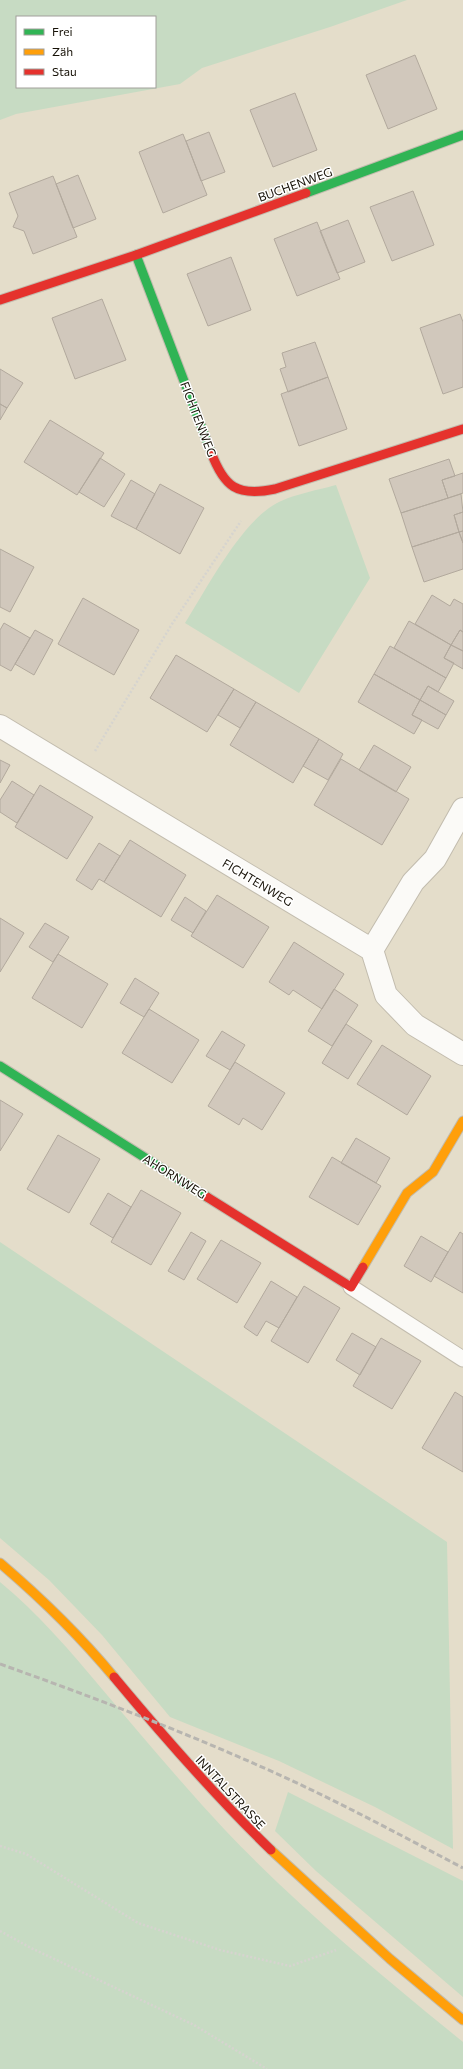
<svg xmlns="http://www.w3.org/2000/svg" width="463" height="2069" viewBox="0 0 463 2069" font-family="Commissioner,sans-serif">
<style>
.green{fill:#c7dbc3;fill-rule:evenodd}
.building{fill:#d1c8bc;stroke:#b2a99d}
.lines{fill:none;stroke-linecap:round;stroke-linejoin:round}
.lane-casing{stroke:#c2bcae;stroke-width:17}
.street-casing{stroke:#c2bcae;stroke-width:24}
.fast-casing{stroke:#c2bcae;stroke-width:11}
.slow-casing{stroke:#c2bcae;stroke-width:11}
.jam-casing{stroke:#c2bcae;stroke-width:11}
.path{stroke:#d6d4cf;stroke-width:2.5;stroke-dasharray:2 2;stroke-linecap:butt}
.lane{stroke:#fbfaf7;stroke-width:15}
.street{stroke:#fbfaf7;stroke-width:22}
.fast{stroke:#30b455;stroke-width:9}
.slow{stroke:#ff9f0a;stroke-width:9}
.jam{stroke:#e5322d;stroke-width:9}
.rail{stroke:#b7b5b0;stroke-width:3;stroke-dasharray:6 3;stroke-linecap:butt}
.labels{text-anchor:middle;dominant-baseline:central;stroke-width:3;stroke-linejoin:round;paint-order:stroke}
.street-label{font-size:12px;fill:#161106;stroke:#fff}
</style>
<rect width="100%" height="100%" fill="#e4ddca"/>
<path class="green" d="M 0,0 L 407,0 L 330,27 L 202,68 L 180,84 L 16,114 L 0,120 ZM 17,17 L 155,17 L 155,87 L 17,87 Z
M 336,485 L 370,578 L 299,693 L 185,623 C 207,588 236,532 269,508 C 287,495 315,491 336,485 Z
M 0,1242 L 447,1542 L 453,1849 L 375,1807 L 279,1761 L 170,1717 L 102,1635 L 49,1580 L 0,1538 Z
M 0,1582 C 38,1613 70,1651 102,1689 C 142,1736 182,1784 225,1830 C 298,1907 381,1975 463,2042 L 463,2069 L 0,2069 Z
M 288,1792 L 463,1881 L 463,1997 L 316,1871 L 275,1831 Z"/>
<path class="building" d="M 415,55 L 437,109 L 388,129 L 366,75 Z
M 295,93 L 317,150 L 273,167 L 250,110 Z
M 209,132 L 225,172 L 201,181 L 186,141 Z
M 183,134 L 207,195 L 163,213 L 139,152 Z
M 78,175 L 96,219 L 73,228 L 56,184 Z
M 53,176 L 77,237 L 33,254 L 24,231 L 13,227 L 18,216 L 9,193 Z
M 413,191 L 434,245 L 392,261 L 370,207 Z
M 348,220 L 365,262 L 337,273 L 320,231 Z
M 317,222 L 340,279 L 297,296 L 274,239 Z
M 231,257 L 251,310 L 208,326 L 187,274 Z
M 102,299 L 126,360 L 75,379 L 52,318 Z
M 460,314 L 463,322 L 463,387 L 443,394 L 420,328 Z
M 315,342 L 328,377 L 288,392 L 280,369 L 286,367 L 282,353 Z
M 0,369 L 23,383 L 7,408 L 0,404 Z
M 328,377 L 347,429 L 299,446 L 281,394 Z
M 0,404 L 7,408 L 0,420 Z
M 50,420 L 104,453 L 77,495 L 24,462 Z
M 100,458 L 125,474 L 104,507 L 79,492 Z
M 449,459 L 455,476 L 442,480 L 448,498 L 401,513 L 389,479 Z
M 463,473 L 463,493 L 448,498 L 442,480 Z
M 131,480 L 155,494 L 136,529 L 111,516 Z
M 160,484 L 204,508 L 180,554 L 136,529 Z
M 461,494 L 463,512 L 454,515 L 459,532 L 412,547 L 401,513 Z
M 463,512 L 463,531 L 459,532 L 454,515 Z
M 463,531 L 463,543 L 459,532 Z
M 459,532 L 463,543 L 463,569 L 424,582 L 412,547 Z
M 0,549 L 34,567 L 10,612 L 0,607 Z
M 432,595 L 450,606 L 454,599 L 463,604 L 463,632 L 460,630 L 451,645 L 415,624 Z
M 83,598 L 139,630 L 114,675 L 58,644 Z
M 409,621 L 451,645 L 444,658 L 454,663 L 446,678 L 394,648 Z
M 4,623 L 30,638 L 11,671 L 0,665 L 0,630 Z
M 35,630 L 53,640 L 34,675 L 15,664 Z
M 460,630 L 463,632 L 463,651 L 451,645 Z
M 451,645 L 463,651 L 463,669 L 444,658 Z
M 390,646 L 446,678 L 438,692 L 428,686 L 420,700 L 374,674 Z
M 176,655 L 234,689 L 207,732 L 150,698 Z
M 374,674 L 420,700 L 412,715 L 422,720 L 414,734 L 358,702 Z
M 428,686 L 454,701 L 446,715 L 420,700 Z
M 234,689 L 256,702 L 240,728 L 218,715 Z
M 420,700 L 446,715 L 438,729 L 412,715 Z
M 256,702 L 319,739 L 293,783 L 230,745 Z
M 319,739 L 343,754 L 328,780 L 303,766 Z
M 374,745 L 411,767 L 396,792 L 359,770 Z
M 341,759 L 409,799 L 382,845 L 314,805 Z
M 0,760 L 10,765 L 0,783 Z
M 12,781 L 34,795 L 17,823 L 0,812 L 0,800 Z
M 40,785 L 93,817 L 67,859 L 15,827 Z
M 130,840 L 186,875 L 161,917 L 104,882 Z
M 99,843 L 120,856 L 104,882 L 99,879 L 92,890 L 76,880 Z
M 217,895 L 269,927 L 243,968 L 191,936 Z
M 185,897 L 206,911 L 193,933 L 171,920 Z
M 0,918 L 24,933 L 0,972 Z
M 45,923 L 69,937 L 53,962 L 29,947 Z
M 294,942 L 344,974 L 322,1009 L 293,990 L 289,995 L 269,982 Z
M 58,954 L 108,984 L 82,1028 L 32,998 Z
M 135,978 L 159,993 L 144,1017 L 120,1003 Z
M 334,989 L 358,1005 L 332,1046 L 308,1031 Z
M 149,1009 L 199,1040 L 172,1083 L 122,1053 Z
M 346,1024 L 372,1041 L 348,1079 L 322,1063 Z
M 222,1031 L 245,1045 L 230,1070 L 206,1056 Z
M 382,1045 L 431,1076 L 407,1115 L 357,1084 Z
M 235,1062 L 285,1093 L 262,1130 L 243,1118 L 239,1125 L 208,1106 Z
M 0,1100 L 23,1114 L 0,1151 Z
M 58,1135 L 100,1159 L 69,1213 L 27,1189 Z
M 356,1138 L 390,1158 L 376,1183 L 341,1163 Z
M 332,1157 L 381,1186 L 358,1225 L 309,1197 Z
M 141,1190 L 181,1213 L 151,1265 L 111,1242 Z
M 108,1193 L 131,1207 L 113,1238 L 90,1224 Z
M 191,1232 L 206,1241 L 184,1280 L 168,1271 Z
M 460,1232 L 463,1234 L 463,1293 L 434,1276 Z
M 421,1236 L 448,1252 L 431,1282 L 404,1266 Z
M 221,1240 L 261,1263 L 237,1303 L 197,1279 Z
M 271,1281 L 297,1297 L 279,1328 L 266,1321 L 257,1336 L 244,1327 Z
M 304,1286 L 340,1308 L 308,1363 L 271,1341 Z
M 352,1333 L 376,1347 L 360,1375 L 336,1360 Z
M 381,1338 L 421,1361 L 392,1409 L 353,1386 Z
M 455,1392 L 463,1397 L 463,1472 L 422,1448 Z"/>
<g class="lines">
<defs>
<path id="lane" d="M 351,1287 L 463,1359"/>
<path id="street" d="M 0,726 L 372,950
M 372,950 L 413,882 L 435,859 L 463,809
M 372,950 L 386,995 L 415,1025 L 463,1054"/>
<path id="fast" d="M 306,193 L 463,135
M 136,255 L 211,452
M 0,1066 L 207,1197"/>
<path id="slow" d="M 363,1267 L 407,1193 L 433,1172 L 463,1121
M 0,1563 C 41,1598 80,1636 114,1677
M 271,1850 L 390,1959 L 463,2020"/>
<path id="jam" d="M 0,300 L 136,255 L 306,193
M 211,452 C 224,487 237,497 275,489 L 463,429
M 207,1197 L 351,1287 L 363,1267
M 114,1677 C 164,1737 215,1796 271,1850"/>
</defs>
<use href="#lane" class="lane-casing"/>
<use href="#street" class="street-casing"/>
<use href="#fast" class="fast-casing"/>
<use href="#slow" class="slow-casing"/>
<use href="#jam" class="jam-casing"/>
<path class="path" d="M 95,751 L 172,624 L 241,521
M 0,1846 L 26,1854 L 138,1923 L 220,1950 L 290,1966 L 336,1950
M 0,1931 L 31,1948 L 194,2025 L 267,2069"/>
<use href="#lane" class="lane"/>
<use href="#street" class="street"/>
<use href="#fast" class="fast"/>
<use href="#slow" class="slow"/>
<use href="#jam" class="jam"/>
<path class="rail" d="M 0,1664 C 96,1698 192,1735 284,1777 C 345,1805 404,1837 463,1868"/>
</g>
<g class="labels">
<g class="street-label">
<text transform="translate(295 184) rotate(-20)">BUCHENWEG</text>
<text transform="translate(199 419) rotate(69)">FICHTENWEG</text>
<text transform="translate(258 882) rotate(31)">FICHTENWEG</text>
<text transform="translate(175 1176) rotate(32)">AHORNWEG</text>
<text transform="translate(231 1792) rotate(47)">INNTALSTRASSE</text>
</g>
</g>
<rect x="16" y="16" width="140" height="72" fill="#ffffff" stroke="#a2a09b"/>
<rect x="24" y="29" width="20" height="6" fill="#30b455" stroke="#a2a09b"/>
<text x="52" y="36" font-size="12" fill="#161106">Frei</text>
<rect x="24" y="49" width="20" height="6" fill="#ff9f0a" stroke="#a2a09b"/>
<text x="52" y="56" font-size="12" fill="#161106">Zäh</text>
<rect x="24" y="69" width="20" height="6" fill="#e5322d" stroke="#a2a09b"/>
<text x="52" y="76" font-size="12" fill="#161106">Stau</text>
</svg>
